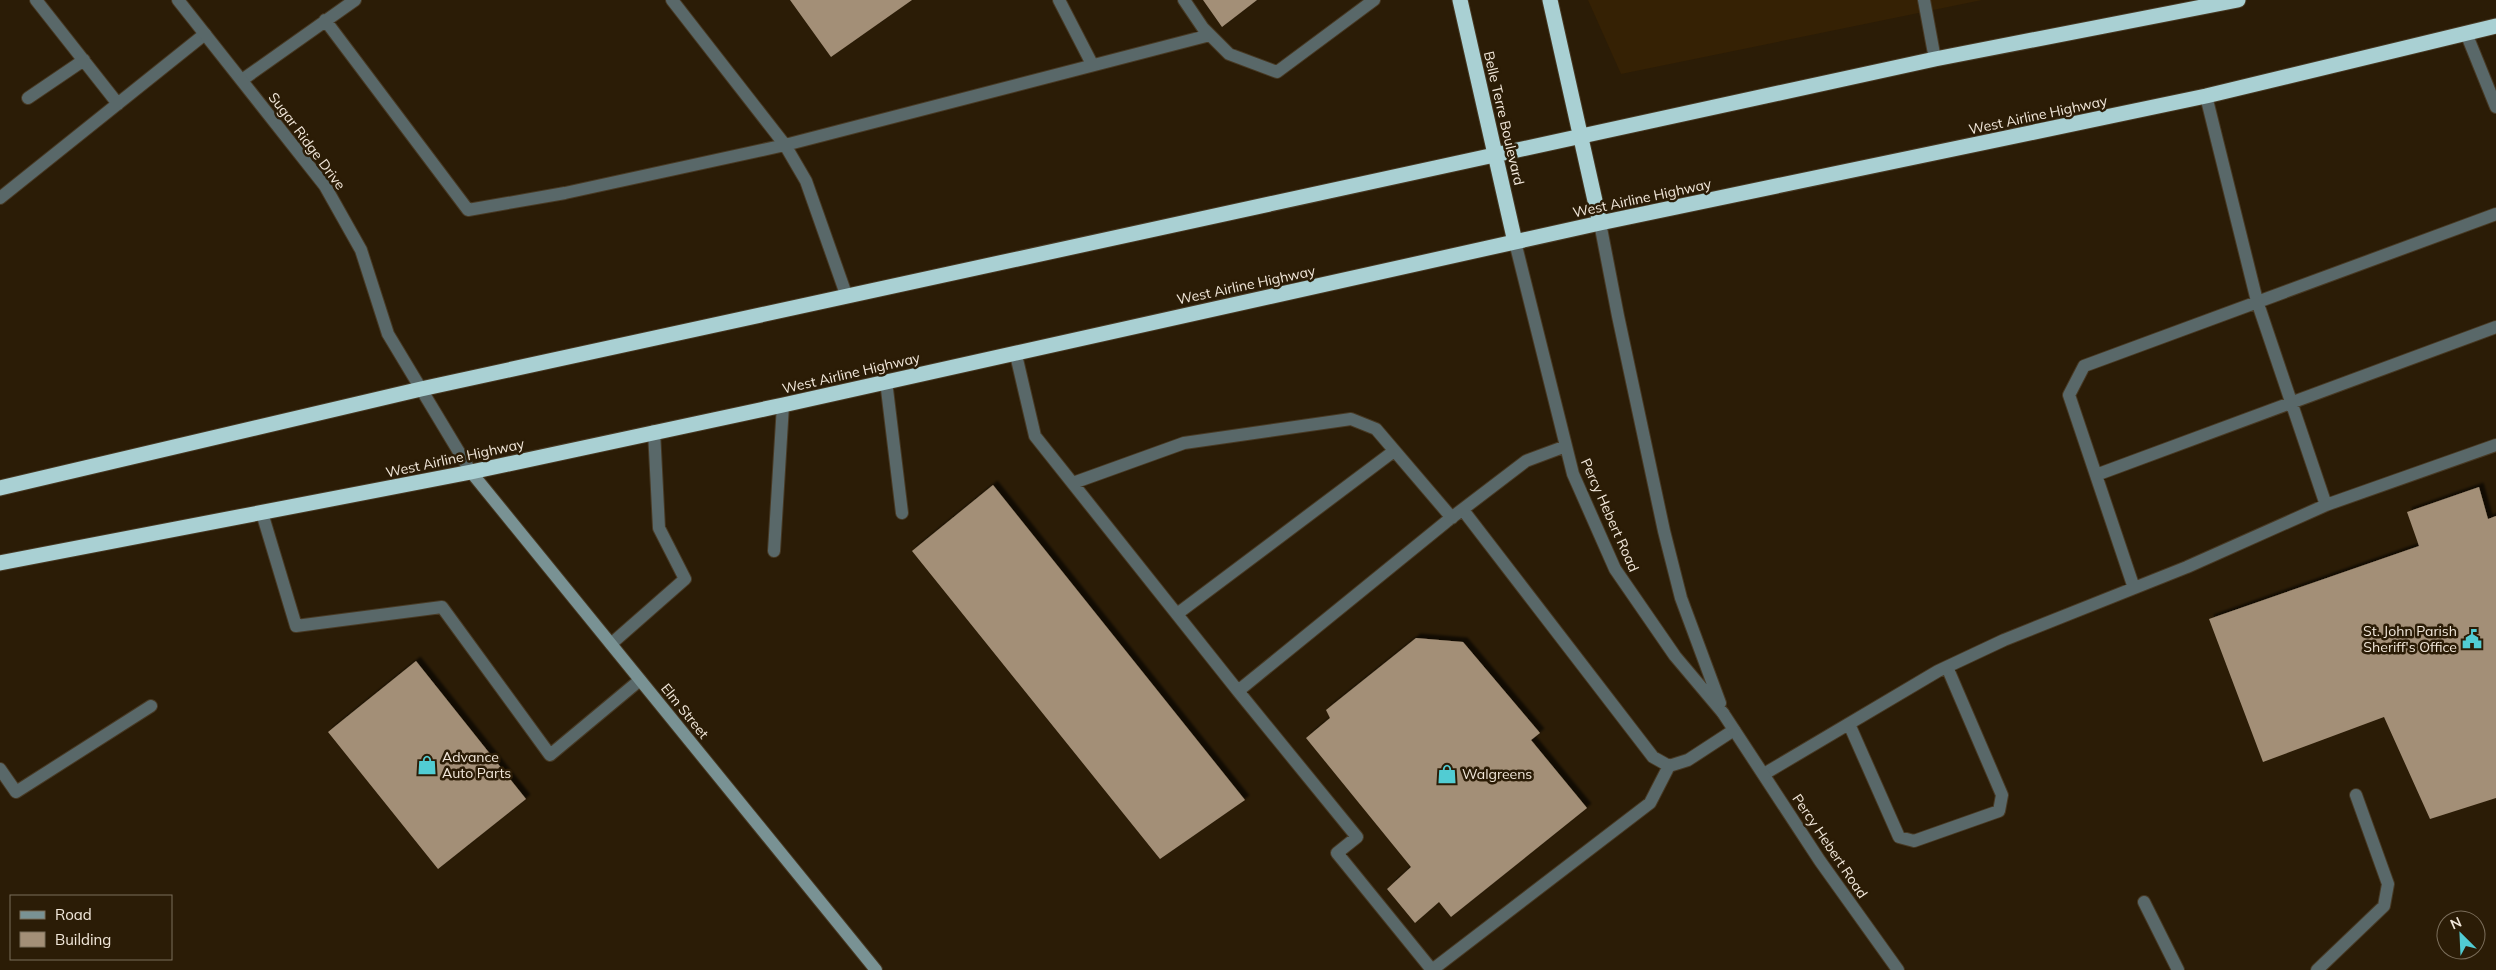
<svg xmlns="http://www.w3.org/2000/svg" width="2496" height="970" viewBox="0 0 2496 970" font-family="Mulish,sans-serif">
<style>
.built{fill:#352104}
.building{fill:#a38f77;filter:url(#shadow)}
.lines{fill:none;stroke-linecap:round;stroke-linejoin:round}
.lane-casing{stroke:#473924;stroke-width:14}
.street-casing{stroke:#473924;stroke-width:14}
.secondary-casing{stroke:#473924;stroke-width:14}
.highway-casing{stroke:#473924;stroke-width:17}
.lane{stroke:#596869;stroke-width:12}
.street{stroke:#596869;stroke-width:12}
.secondary{stroke:#799294;stroke-width:12}
.highway{stroke:#a9d0d3;stroke-width:15}
.labels{text-anchor:middle;dominant-baseline:central;stroke-width:5;stroke-linejoin:round;paint-order:stroke}
.street-label{font-size:14px;fill:#f2e8db;stroke:#2b1c06}
.poi-label{font-size:14px;fill:#f2e8db;stroke:#2b1c06;text-anchor:start}
</style>
<defs>
<filter id="shadow"><feDropShadow dx="4.5" dy="-4.5" stdDeviation="1" flood-color="#0009"/></filter>
</defs>
<rect width="100%" height="100%" fill="#2b1c06"/>
<path class="built" d="M 1588,0 L 1982,0 L 1621,74 Z"/>
<path class="building" d="M 790,0 L 912,0 L 831,57 Z
M 1203,0 L 1257,0 L 1222,27 Z
M 993,485 L 1245,800 L 1160,859 L 912,551 Z
M 2479,487 L 2488,519 L 2496,516 L 2496,798 L 2430,819 L 2384,717 L 2263,762 L 2209,619 L 2419,546 L 2407,512 Z
M 1416,638 L 1463,642 L 1540,733 L 1531,740 L 1587,808 L 1451,917 L 1439,902 L 1415,923 L 1387,889 L 1411,867 L 1306,738 L 1330,718 L 1326,710 Z
M 416,661 L 526,799 L 438,869 L 328,732 Z"/>
<g class="lines">
<defs>
<path id="lane" d="M 36,0 L 118,104
M 672,0 L 785,145 L 806,181 L 847,297
M 1059,0 L 1092,64
M 1184,0 L 1203,28 L 1229,54 L 1277,72 L 1374,0
M 1924,0 L 1935,59
M 325,20 L 468,210 L 565,193 L 785,145 L 1210,35
M 2466,33 L 2496,107
M 242,80 L 355,0
M 2206,96 L 2257,301 L 2326,505
M 28,98 L 84,60
M 0,198 L 205,34
M 1600,223 L 1618,316 L 1664,531 L 1681,598 L 1720,703
M 1515,242 L 1573,474 L 1615,569 L 1675,656 L 1723,713
M 1016,355 L 1035,436 L 1238,691 L 1446,522 L 1526,461 L 1566,446
M 886,381 L 902,513
M 2096,475 L 2496,327
M 1073,483 L 1184,443 L 1351,419 L 1376,429 L 1452,518
M 1463,510 L 1653,757 L 1669,766 L 1688,760 L 1734,730
M 262,513 L 296,626 L 442,607 L 550,755 L 640,680
M 774,551 L 783,405
M 2134,588 L 2069,395 L 2084,366 L 2496,214
M 1177,614 L 1394,451
M 611,644 L 685,579 L 659,528 L 654,431
M 1238,691 L 1357,837 L 1337,853 L 1432,970 L 1650,803 L 1669,766
M 1849,724 L 1899,837 L 1914,841 L 1999,811 L 2002,795 L 1947,667
M 0,769 L 16,792 L 151,706
M 1764,774 L 1938,671 L 2004,640 L 2187,567 L 2326,505 L 2496,445
M 2144,902 L 2178,970
M 2317,970 L 2384,906 L 2388,884 L 2356,795"/>
<path id="street" d="M 178,0 L 325,186 L 361,250 L 388,334 L 471,472
M 1723,713 L 1820,861 L 1898,970"/>
<path id="secondary" d="M 471,472 L 876,970"/>
<path id="highway" d="M 1460,0 L 1515,242
M 1550,0 L 1600,223
M 0,488 L 421,389 L 1935,59 L 2238,0
M 0,563 L 471,472 L 783,405 L 1600,223 L 2206,96 L 2496,26"/>
</defs>
<use href="#lane" class="lane-casing"/>
<use href="#street" class="street-casing"/>
<use href="#secondary" class="secondary-casing"/>
<use href="#highway" class="highway-casing"/>
<use href="#lane" class="lane"/>
<use href="#street" class="street"/>
<use href="#secondary" class="secondary"/>
<use href="#highway" class="highway"/>
</g>
<defs>
<symbol id="civic-bare" viewBox="-9 -9 18 18"><path d="M-.6-6.5H3V-4.5H.6V-3L4-1V1h2V6H-6V1h2V-1L-.6-3ZM-1.2 2.5V6h2.4V2.5Z" fill="#51ccd3" stroke="#2b1c06" stroke-width="2.5" paint-order="stroke"/></symbol>
<symbol id="shop-bare" viewBox="-9 -9 18 18"><path d="M-5-2.5h2.3a2.7 3.5 0 0 1 5.4 0H5L5.5 6h-11ZM-1.5-2.5h3a1.5 2.3 0 0 0-3 0Z" fill="#51ccd3" stroke="#2b1c06" stroke-width="2.5" paint-order="stroke"/></symbol>
</defs>
<g fill-rule="evenodd">
<use href="#civic-bare" x="2458" y="625" width="28" height="28"/>
<use href="#shop-bare" x="413" y="751" width="28" height="28"/>
<use href="#shop-bare" x="1433" y="760" width="28" height="28"/>
</g>
<g class="labels">
<g class="street-label">
<text transform="translate(2038 115) rotate(-12)">West Airline Highway</text>
<text transform="translate(1504 118) rotate(77)">Belle Terre Boulevard</text>
<text transform="translate(307 141) rotate(53)">Sugar Ridge Drive</text>
<text transform="translate(1642 198) rotate(-12)">West Airline Highway</text>
<text transform="translate(1246 285) rotate(-12)">West Airline Highway</text>
<text transform="translate(851 373) rotate(-13)">West Airline Highway</text>
<text transform="translate(455 458) rotate(-12)">West Airline Highway</text>
<text transform="translate(1610 515) rotate(66)">Percy Hebert Road</text>
<text transform="translate(685 711) rotate(51)">Elm Street</text>
<text transform="translate(1830 846) rotate(56)">Percy Hebert Road</text>
</g>
<g class="poi-label">
<text x="2457" y="631" text-anchor="end">St. John Parish<tspan x="2457" dy="16">Sheriff's Office</tspan></text>
<text x="442" y="757">Advance<tspan x="442" dy="16">Auto Parts</tspan></text>
<text x="1462" y="774">Walgreens</text>
</g>
</g>
<rect x="10" y="895" width="162" height="65" fill="#2b1c06" stroke="#7b6e5b"/>
<rect x="20" y="911" width="25" height="8" fill="#799294" stroke="#7b6e5b"/>
<text x="55" y="920" font-size="15" fill="#f2e8db">Road</text>
<rect x="20" y="932" width="25" height="15" fill="#a38f77" stroke="#7b6e5b"/>
<text x="55" y="945" font-size="15" fill="#f2e8db">Building</text>
<g transform="translate(2461 935) rotate(336)"><circle r="24" fill="#2b1c06" stroke="#7b6e5b"/>
<path d="M0-4L9 19L0 12L-9 19Z" fill="#51ccd3"/>
<text y="-8" font-size="14" font-weight="bold" text-anchor="middle" fill="#f2e8db">N</text>
</g>
</svg>
